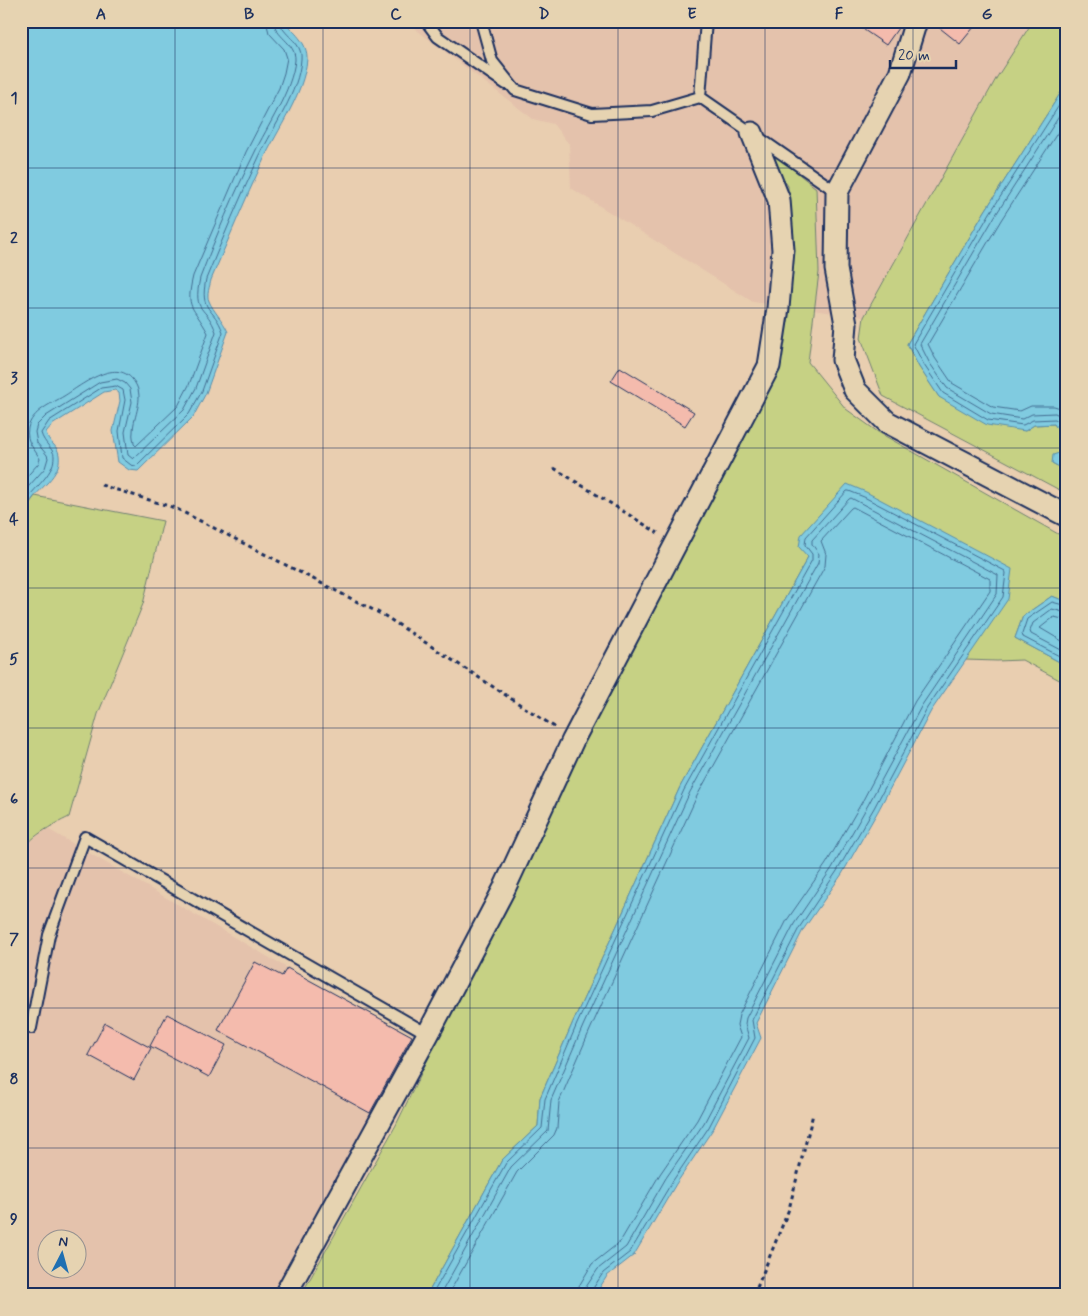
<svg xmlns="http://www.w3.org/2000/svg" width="1088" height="1316" viewBox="0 0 1088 1316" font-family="Mynerve,sans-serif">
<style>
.built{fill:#e4c2ac;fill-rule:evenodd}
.green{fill:#c6d184;stroke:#708071}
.water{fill:#80cbe0;stroke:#588dac}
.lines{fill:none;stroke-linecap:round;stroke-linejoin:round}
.shore{stroke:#436d92;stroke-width:1}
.building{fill:#f4bbad;stroke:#1b2f5e}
.lane-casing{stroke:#1b2f5e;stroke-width:14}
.street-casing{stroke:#1b2f5e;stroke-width:25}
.path{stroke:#1b2f5e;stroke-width:3;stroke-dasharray:4 4;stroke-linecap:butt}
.lane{stroke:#e6d3b1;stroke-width:10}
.street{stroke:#e6d3b1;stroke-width:21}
.grid{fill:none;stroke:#1b2f5e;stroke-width:1;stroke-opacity:0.55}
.neatline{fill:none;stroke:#1b2f5e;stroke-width:2}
.grid-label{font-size:16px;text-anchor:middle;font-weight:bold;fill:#1b2f5e}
</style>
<rect width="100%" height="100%" fill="#e9ceb0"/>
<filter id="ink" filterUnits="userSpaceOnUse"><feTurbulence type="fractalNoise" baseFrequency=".02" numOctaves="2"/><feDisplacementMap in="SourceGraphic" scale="10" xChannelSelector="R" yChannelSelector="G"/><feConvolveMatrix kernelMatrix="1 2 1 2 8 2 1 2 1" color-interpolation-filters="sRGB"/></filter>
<g filter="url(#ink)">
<path class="built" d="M 405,21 L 1033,21 L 997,77 L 864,317 L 753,302 L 571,188 L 569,144 L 553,124 L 533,119 Z
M 46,828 L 287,968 L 416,1038 L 271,1295 L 21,1295 L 21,855 L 24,848 ZM 48,1238 L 78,1238 L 78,1268 L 48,1268 Z"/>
<path class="green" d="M 1033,21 L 1067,21 L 1067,83 L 985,211 L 907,344 L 919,367 L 939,397 L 1025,431 L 1034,425 L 1054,424 L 1063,436 L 1065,452 L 1052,463 L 1067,471 L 1067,494 L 883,396 L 861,338 L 864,317 L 997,77 Z
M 768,149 L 816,188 L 819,272 L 808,362 L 846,409 L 878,432 L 1067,539 L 1067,602 L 1052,596 L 1023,616 L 1015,638 L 1067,666 L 1067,684 L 1022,660 L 997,661 L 965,660 L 984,631 L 808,557 L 680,787 L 573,1022 L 540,1098 L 538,1126 L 502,1160 L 427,1295 L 301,1295 L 396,1125 L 555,798 L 678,555 L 770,387 L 787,280 L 788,186 L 767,156 Z
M 35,496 L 163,521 L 143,604 L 98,714 L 69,817 C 53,825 27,837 21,855 L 21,523 L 29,504 Z"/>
<path class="water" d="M 21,21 L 283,21 C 293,31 308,43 307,59 C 304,94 277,130 263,161 C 245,200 228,240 211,280 C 210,286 206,295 209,301 C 213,311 223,320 228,332 L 206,393 L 193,417 L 138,471 L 129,470 L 118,462 L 113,431 L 120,401 L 119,393 L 115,390 L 104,392 L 52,425 L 46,432 C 48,443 58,445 59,455 C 62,476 38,488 29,504 C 25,510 24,517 21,523 Z
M 1067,83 L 1067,471 L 1052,463 L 1053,455 L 1065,451 L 1063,436 L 1054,424 L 1034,425 L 1025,431 L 987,425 L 939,397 L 919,367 L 907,344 L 985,211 Z
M 847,484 L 866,492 L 1012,569 L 1008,599 L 931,711 L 878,811 L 842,874 L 803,930 L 756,1023 L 761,1038 L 713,1129 L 676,1184 L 634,1255 L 607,1276 L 595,1295 L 427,1295 L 502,1160 L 538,1126 L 540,1098 L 573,1022 L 680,787 L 808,557 L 799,547 L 801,535 Z
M 1052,596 L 1067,602 L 1067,666 L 1015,638 L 1023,616 Z"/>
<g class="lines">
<path class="shore" d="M 1067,93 L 990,213 L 913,344 L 924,365 L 943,393 L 988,420 L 1023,425 L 1033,420 L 1055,419 L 1058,421 L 1067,432
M 1067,104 L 995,216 L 920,344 L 929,362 L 947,388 L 991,414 L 1022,419 L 1032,414 L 1055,413 L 1061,416 L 1067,422
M 1067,118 L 1001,220 L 928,344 L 935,358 L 952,383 L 993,407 L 1020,411 L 1031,406 L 1054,406 L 1067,410
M 21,483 L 38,464 L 40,459 C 35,449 25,442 28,428 C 32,411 51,404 64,396 C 82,385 118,355 135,383 C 145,399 133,416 133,432 C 132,436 134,440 134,444 L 136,446 L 178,406 L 189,385 L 208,333 C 193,305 185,310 193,276 L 246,152 L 279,88 L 284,73 L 287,58 L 284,49 L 269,33 L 266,21
M 21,495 L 45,468 L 48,458 L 47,455 L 37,443 L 35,432 L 37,425 L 46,416 L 100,382 L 117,379 L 125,383 L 130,389 L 132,402 L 125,432 L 128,455 L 133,459 L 184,410 L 196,388 L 216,332 C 207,305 192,315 200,278 C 216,236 234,194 254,154 C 267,126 292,91 295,60 C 296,42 274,37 274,21
M 21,509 C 28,491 55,476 54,456 C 54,449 44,444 41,433 L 49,421 L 101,388 L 116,386 L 123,390 L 125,400 L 119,431 L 122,458 L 131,465 L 136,466 L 189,414 L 202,391 L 223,332 C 214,306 199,313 206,279 C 223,238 240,197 259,157 C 273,127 299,92 301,59 C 303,41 281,35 280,21
M 1067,606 L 1052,602 L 1027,619 L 1022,634 L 1023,637 L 1067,660
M 1067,613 L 1052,609 L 1033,623 L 1030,631 L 1031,634 L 1067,653
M 1067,620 L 1054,617 L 1040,628 L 1067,644
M 432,1295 L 506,1163 L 542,1128 L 545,1099 L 577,1024 L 684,790 L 812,560 L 812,554 L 805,545 L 806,537 L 847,491 L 849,491 L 864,497 L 1005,571 L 1006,573 L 1003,597 L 927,708 L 874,808 L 837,871 L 799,928 L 752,1020 L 755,1038 L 709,1127 L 672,1182 L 630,1252 L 603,1273 L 592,1290 L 591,1295
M 440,1295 L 511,1167 L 548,1131 L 551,1100 L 583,1026 L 690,792 L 818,563 L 819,554 L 812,544 L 812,540 L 849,499 L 851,498 L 998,575 L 997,594 L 922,705 L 868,805 L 832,868 L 794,924 L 746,1018 L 745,1024 L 749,1038 L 704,1123 L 666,1178 L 626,1247 L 598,1269 L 586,1287 L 585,1295
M 448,1295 L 517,1172 L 554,1135 L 557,1128 L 559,1102 L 590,1030 L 697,796 L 825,566 L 826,554 L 821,541 L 851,508 L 853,507 L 990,579 L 990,591 L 915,701 L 862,802 L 826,864 L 787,920 L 739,1015 L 737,1025 L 741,1037 L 697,1120 L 660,1174 L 620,1242 L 592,1264 L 579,1286 L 577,1295"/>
</g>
<path class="building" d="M 851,21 L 903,21 L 886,45 Z
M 931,21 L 979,21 L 960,44 Z
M 620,367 L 694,412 L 685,426 L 611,381 Z
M 255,962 L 282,976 L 287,968 L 412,1036 L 370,1113 L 218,1030 Z
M 167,1014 L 226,1045 L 209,1077 L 150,1046 Z
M 105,1023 L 151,1048 L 134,1080 L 88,1055 Z"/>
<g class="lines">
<defs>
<path id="lane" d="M 426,21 L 438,37 L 506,84
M 481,21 L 492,61 L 515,90 L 592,114 L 652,111 L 700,97
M 700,97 L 837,192
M 700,97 L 706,21
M 21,1025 L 31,1028 L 49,935 L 85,837 L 428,1034"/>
<path id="street" d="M 916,21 L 900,73 L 837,192 L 836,269 L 846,324 L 843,360 L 855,390 L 887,422 L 1067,516
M 285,1295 L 428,1034 L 504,889 L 573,740 L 769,366 L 778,308 L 783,250 L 779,200 L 752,133"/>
</defs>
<use href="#lane" class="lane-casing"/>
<use href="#street" class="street-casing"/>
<path class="path" d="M 554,468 L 658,533
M 101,485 L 175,508 L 385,616 L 556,728
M 754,1295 L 789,1209 L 813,1114"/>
<use href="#lane" class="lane"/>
<use href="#street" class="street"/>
</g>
</g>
<path class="grid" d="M 175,21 L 175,1295M 323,21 L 323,1295M 470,21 L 470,1295M 618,21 L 618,1295M 765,21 L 765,1295M 913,21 L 913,1295M 21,168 L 1067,168M 21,308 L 1067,308M 21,448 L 1067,448M 21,588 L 1067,588M 21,728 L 1067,728M 21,868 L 1067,868M 21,1008 L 1067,1008M 21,1148 L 1067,1148"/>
<rect width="1088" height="1316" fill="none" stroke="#e6d3b1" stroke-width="55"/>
<g transform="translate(62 1254) rotate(6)"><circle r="24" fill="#e6d3b1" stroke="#959190"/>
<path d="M0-4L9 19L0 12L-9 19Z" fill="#1f6fb2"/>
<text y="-8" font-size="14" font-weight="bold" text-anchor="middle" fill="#1b2f5e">N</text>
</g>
<path d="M890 60v8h66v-8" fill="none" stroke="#1b2f5e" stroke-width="2.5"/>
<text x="898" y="60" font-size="15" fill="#1b2f5e" stroke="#e6d3b1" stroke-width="4" paint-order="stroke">20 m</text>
<rect x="28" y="28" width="1032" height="1260" class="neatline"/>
<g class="grid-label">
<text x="101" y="19">A</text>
<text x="249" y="19">B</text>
<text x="396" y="19">C</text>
<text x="544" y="19">D</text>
<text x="692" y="19">E</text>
<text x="839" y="19">F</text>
<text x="987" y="19">G</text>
<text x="14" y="103">1</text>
<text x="14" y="243">2</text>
<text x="14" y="383">3</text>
<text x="14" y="524">4</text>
<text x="14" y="664">5</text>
<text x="14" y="804">6</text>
<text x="14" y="944">7</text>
<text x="14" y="1084">8</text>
<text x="14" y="1224">9</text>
</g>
</svg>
